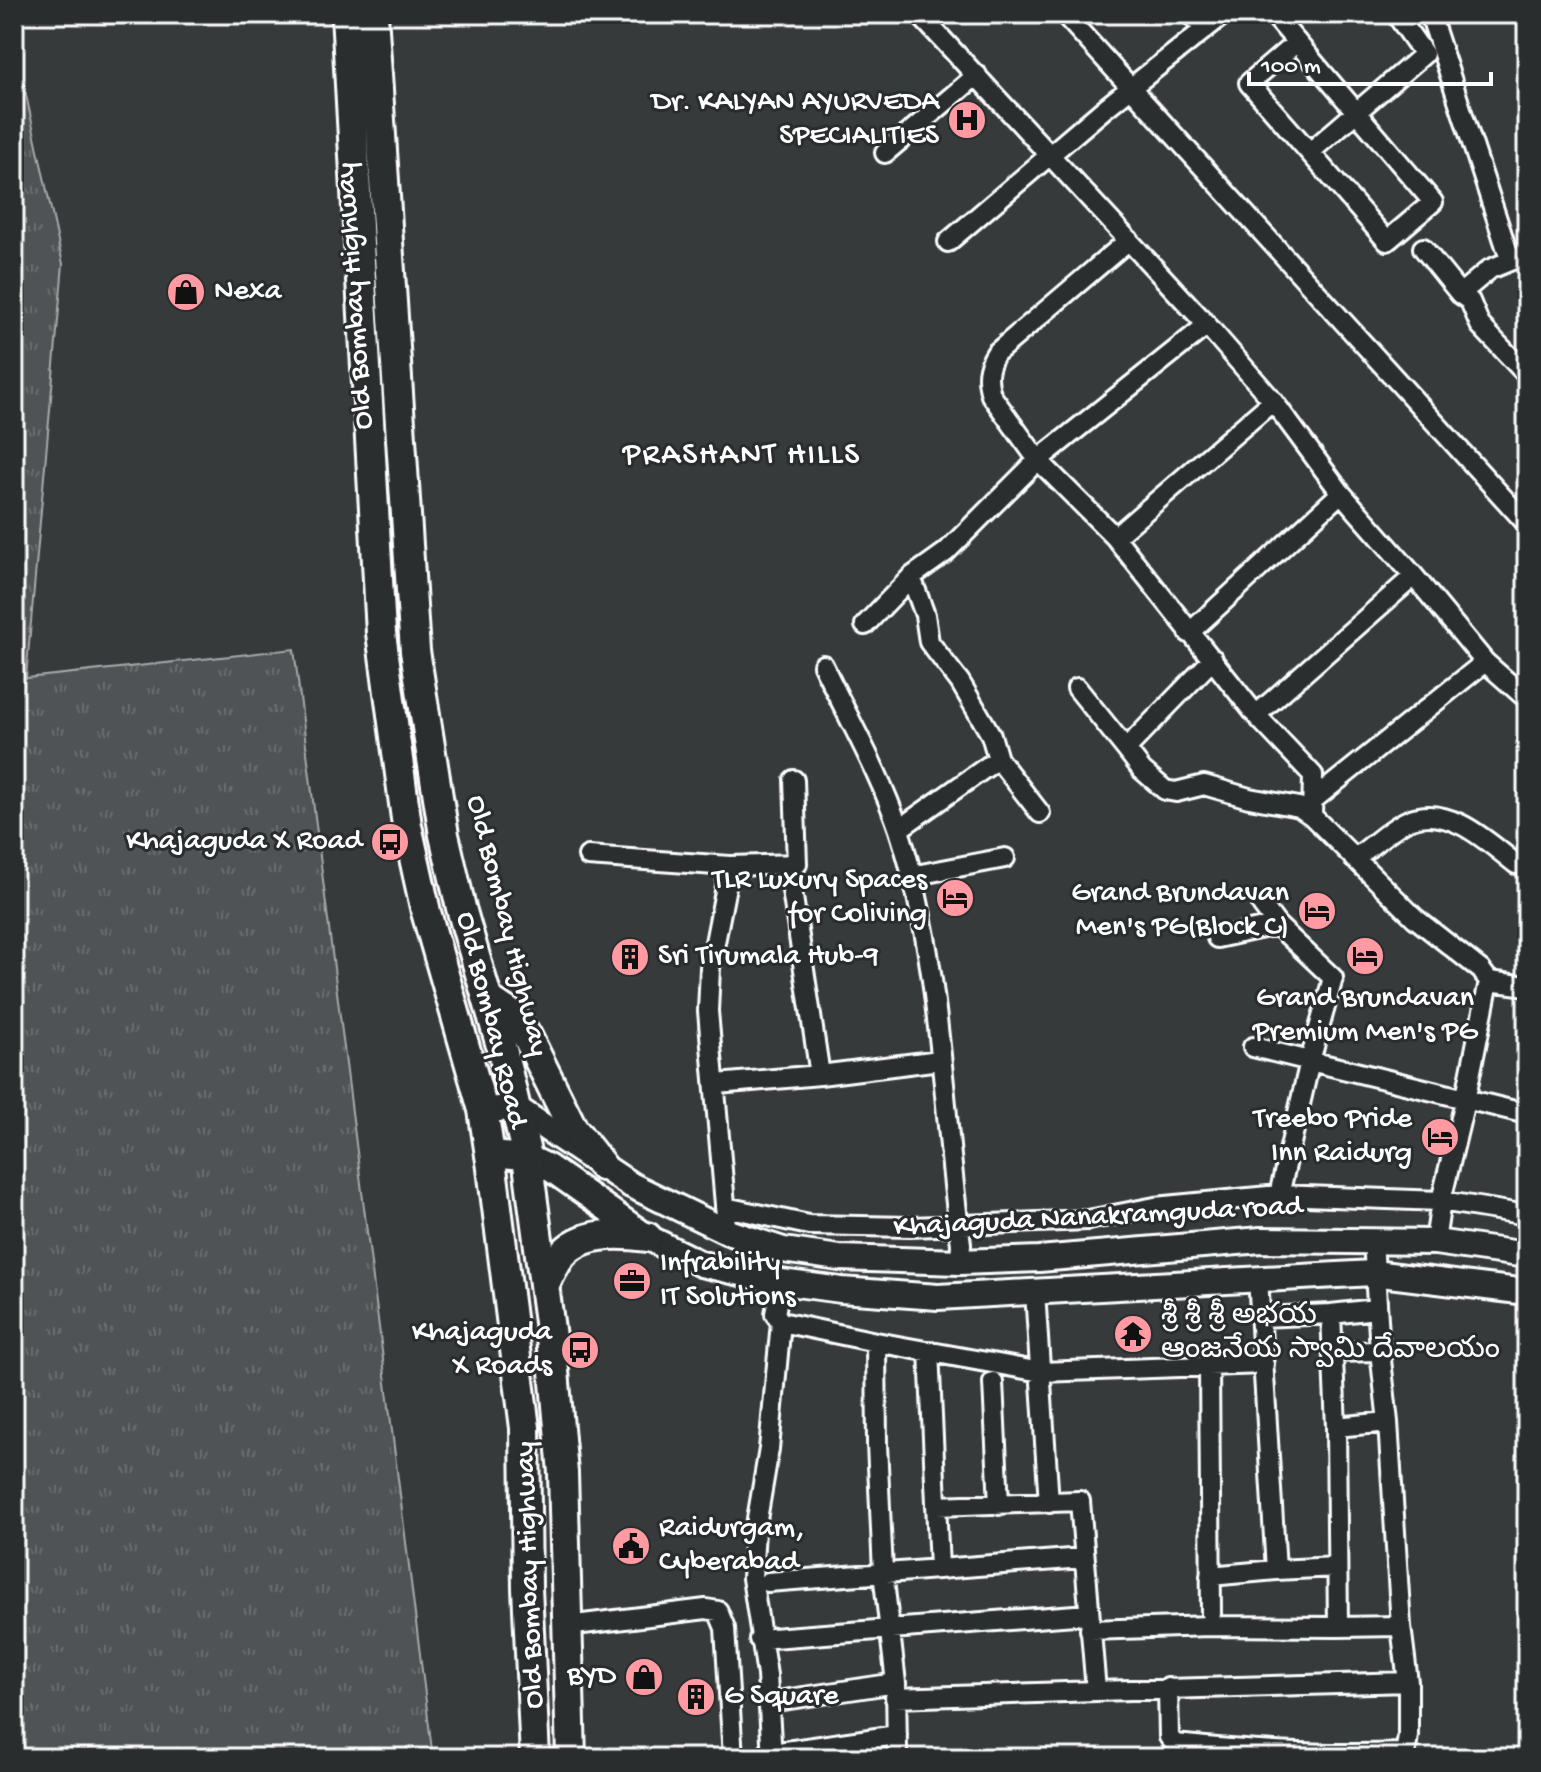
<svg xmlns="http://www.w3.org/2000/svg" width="1541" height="1772" viewBox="0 0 1541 1772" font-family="'Gochi Hand','Noto Sans Telugu',sans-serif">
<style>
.grass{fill:url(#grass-tufts);stroke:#a8a9aa;stroke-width:2}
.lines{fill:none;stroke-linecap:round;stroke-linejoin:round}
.street-casing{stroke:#fff;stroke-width:24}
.secondary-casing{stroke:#fff;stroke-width:30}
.primary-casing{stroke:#fff;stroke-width:34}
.street{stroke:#2a2d2e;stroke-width:18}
.secondary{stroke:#2a2d2e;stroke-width:24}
.primary{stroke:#2a2d2e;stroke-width:28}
.labels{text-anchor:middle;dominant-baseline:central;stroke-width:6;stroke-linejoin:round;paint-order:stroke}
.poi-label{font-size:30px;fill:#fff;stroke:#2a2d2e;text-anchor:end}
.street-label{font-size:30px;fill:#fff;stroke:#2a2d2e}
.neighbourhood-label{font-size:32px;letter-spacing:2px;fill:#fff;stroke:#2a2d2e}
</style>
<defs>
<pattern id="grass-tufts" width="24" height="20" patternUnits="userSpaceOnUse" patternTransform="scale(2)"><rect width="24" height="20" fill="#505354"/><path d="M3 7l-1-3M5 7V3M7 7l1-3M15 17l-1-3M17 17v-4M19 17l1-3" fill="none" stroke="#6a6d6e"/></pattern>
</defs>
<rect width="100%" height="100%" fill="#373a3b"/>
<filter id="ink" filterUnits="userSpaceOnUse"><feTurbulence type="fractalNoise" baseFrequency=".0125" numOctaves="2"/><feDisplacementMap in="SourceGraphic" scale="16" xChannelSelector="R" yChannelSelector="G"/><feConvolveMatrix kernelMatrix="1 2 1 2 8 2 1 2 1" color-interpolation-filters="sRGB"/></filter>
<g filter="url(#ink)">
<path class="grass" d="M 19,63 L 63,264 L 26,678 L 294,649 L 433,1758 L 14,1758 L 14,65 Z"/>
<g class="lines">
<defs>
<path id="street" d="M 919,14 L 1207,325 L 1273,401 L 1341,493 L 1414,576 L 1485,662 L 1527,699
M 1064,14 L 1527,524
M 1190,14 L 1205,29
M 1273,14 C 1326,77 1379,139 1433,202 L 1387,241 L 1249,83 L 1297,42
M 1430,14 L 1510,259
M 1310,152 L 1424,54 L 1396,14
M 885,153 L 977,75
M 1129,240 L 996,353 C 987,367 986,378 991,395 L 1038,460 L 1207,325
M 948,242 L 1104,109 L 1224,14
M 1423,248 L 1460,294
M 1527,254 L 1490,269 L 1460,294 L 1470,301 L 1480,325 L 1527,375
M 1115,537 L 1273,401
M 865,625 L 911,577 L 946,552 L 1038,460 L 1115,537 L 1256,715 L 1313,775 L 1312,816 L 1415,918 L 1481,970 L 1489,981 L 1465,1101 L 1441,1201 L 1435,1242
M 1189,633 L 1341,493
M 1213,659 L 1126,749 L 1142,770 L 1165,790 L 1176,792 L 1204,785 L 1249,798 L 1299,807 L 1312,816
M 823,665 C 849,720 880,773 899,830 C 942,963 942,1107 961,1244 L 960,1262
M 1077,688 L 1126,749
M 1256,715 L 1414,576
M 998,759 L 1040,813
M 1312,801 L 1485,662
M 899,829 L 998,759 L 991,735 L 960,682 L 929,642 L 925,615 L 911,577
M 588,856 L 730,866 L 797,864 L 794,780
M 1354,859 C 1370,848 1394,825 1411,819 C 1450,805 1488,842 1516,864
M 788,864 L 820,1075
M 911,876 L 1005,858
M 1262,905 L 1277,925 L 1333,978 L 1310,1061 L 1279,1195
M 1217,938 L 1277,925
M 1489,981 L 1527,986
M 1253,1047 L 1527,1114
M 717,1084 L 820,1075 L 940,1060
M 725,1207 L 809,1225 L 911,1227 L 1088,1220 L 1155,1207 L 1279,1195 L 1441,1201 L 1527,1215
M 726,1216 L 708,1011 L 710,968 L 730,866
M 1258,1278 L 1276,1570 L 1336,1567
M 781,1282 L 775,1314 L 781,1322 L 876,1342 L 1041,1372 L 1264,1364
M 1035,1292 L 1049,1503
M 1331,1314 L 1376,1309
M 1260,1317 L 1331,1314 L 1336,1427 L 1338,1627 L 1401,1626
M 876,1342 L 877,1444 L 883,1572 L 896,1683 L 897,1750
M 929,1351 L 939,1568
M 1334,1352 L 1380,1351
M 1209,1368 L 1211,1614
M 993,1382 L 999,1505
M 1336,1427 L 1388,1422
M 936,1506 L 1080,1501 L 1096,1691 L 1408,1682
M 1210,1576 L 1276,1570
M 768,1582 L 1083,1558
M 567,1626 L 706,1609 L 718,1611 L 725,1628 L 733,1758
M 1090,1630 L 1210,1626 L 1338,1627
M 759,1639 L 1088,1614
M 1168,1688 L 1169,1737 L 1175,1744 C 1251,1752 1325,1756 1401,1753 L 1406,1749 L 1408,1735 L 1408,1682 L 1401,1626 L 1388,1422 L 1380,1351 L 1373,1240
M 895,1698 L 1096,1691
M 770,1702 L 896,1683
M 772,1753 L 897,1735
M 772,1758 L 767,1675 L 752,1578 L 755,1531 L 769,1449 L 781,1322"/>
<path id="secondary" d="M 483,1110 L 516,1108 L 631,1185 L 728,1232 L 783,1250 L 839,1258 L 960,1262 L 1039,1259 L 1261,1240 L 1435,1242 L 1527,1255
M 488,1154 L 527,1157 L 548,1167 L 647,1237 L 701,1264 L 781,1282 L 841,1290 L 938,1297 L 1373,1273 L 1527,1292"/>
<path id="primary" d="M 346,14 L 381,633 L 407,826 L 426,912 L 483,1110 L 492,1168 L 525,1428 L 527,1588 L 535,1758
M 373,14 L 415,651 L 444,835 L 461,908 L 503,1053 L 527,1157 L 551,1337 L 563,1473 L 571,1758
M 489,1000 L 513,1016 L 527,1036 L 573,1129 L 602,1166
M 545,1284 C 550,1275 555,1264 561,1256 C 581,1231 619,1233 647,1237"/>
</defs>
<use href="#street" class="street-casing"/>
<use href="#secondary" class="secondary-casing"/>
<use href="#primary" class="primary-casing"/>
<use href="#street" class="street"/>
<use href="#secondary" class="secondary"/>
<use href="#primary" class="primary"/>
</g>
</g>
<defs>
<symbol id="hospital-disc" viewBox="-11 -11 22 22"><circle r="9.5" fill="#ff9aa2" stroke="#2a2d2e"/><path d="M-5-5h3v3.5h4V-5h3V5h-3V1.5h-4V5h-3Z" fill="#111"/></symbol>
<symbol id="shop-disc" viewBox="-11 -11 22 22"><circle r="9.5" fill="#ff9aa2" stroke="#2a2d2e"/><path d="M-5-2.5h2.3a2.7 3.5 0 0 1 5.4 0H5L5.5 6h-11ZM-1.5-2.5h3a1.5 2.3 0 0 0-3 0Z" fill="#111"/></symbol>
<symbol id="bus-disc" viewBox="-11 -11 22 22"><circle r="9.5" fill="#ff9aa2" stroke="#2a2d2e"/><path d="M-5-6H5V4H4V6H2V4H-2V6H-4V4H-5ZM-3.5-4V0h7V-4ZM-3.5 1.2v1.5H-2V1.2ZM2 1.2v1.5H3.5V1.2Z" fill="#111"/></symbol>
<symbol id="hotel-disc" viewBox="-11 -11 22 22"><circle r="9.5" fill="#ff9aa2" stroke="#2a2d2e"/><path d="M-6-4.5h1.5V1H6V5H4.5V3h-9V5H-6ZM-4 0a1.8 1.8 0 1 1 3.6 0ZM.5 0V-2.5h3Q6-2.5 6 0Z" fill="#111"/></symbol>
<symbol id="building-disc" viewBox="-11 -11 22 22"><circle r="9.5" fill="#ff9aa2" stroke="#2a2d2e"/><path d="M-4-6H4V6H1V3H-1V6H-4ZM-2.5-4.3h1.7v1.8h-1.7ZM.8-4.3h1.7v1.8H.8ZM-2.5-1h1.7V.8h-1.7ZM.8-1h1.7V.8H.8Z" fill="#111"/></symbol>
<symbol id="office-disc" viewBox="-11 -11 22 22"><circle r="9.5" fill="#ff9aa2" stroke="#2a2d2e"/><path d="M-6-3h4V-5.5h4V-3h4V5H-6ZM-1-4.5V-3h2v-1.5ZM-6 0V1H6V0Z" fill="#111"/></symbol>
<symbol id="temple-disc" viewBox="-11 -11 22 22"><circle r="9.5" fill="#ff9aa2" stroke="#2a2d2e"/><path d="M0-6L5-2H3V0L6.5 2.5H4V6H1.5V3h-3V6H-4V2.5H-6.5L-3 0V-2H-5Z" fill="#111"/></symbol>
<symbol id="civic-disc" viewBox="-11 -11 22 22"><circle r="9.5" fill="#ff9aa2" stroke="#2a2d2e"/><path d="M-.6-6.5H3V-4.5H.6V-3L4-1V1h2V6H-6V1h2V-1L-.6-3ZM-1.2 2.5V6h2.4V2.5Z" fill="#111"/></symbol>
</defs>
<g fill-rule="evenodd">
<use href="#hospital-disc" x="945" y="98" width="44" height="44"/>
<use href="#shop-disc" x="164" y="270" width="44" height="44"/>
<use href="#bus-disc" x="368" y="820" width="44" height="44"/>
<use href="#hotel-disc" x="933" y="876" width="44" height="44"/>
<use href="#hotel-disc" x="1295" y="889" width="44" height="44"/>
<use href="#hotel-disc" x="1343" y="934" width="44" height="44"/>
<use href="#building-disc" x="608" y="935" width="44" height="44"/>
<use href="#hotel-disc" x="1418" y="1115" width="44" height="44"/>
<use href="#office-disc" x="610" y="1259" width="44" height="44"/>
<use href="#temple-disc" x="1111" y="1312" width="44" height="44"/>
<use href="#bus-disc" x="558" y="1328" width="44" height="44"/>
<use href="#civic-disc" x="609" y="1524" width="44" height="44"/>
<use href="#shop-disc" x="622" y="1655" width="44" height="44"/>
<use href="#building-disc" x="674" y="1675" width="44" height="44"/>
</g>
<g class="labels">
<g class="poi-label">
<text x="939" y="103">Dr. KALYAN AYURVEDA<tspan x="939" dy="34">SPECIALITIES</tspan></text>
<text x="214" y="292" text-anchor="start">Nexa</text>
<text x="362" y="842">Khajaguda X Road</text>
<text x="927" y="881">TLR Luxury Spaces<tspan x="927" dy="34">for Coliving</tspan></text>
<text x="1289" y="894">Grand Brundavan<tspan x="1289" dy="34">Men's PG(Block C)</tspan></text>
<text x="658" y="957" text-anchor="start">Sri Tirumala Hub-9</text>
<text x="1365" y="999" text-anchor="middle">Grand Brundavan<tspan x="1365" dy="34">Premium Men's PG</tspan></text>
<text x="1412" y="1120">Treebo Pride<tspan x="1412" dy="34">Inn Raidurg</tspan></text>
<text x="660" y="1264" text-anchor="start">Infrability<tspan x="660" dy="34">IT Solutions</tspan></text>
<text x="1161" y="1317" text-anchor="start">శ్రీ శ్రీ శ్రీ అభయ<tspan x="1161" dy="34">ఆంజనేయ స్వామి దేవాలయం</tspan></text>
<text x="552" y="1333">Khajaguda<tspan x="552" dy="34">X Roads</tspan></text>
<text x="659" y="1529" text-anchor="start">Raidurgam,<tspan x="659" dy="34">Cyberabad</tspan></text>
<text x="616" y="1677">BYD</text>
<text x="724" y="1697" text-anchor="start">G Square</text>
</g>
<g class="street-label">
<text transform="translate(356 296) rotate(-94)">Old Bombay Highway</text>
<text transform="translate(506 926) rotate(76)">Old Bombay Highway</text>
<text transform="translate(490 1020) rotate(76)">Old Bombay Road</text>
<text transform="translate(1098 1218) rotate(-3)">Khajaguda Nanakramguda road</text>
<text transform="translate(531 1575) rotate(-92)">Old Bombay Highway</text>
</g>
<g class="neighbourhood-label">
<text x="742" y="456">PRASHANT HILLS</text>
</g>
</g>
<rect width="1541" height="1772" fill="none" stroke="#2a2d2e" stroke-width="48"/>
<rect x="24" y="24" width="1493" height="1724" fill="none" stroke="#fff" stroke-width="3" filter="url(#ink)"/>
<path d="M1249 72v12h242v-12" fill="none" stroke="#ffffff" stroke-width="4"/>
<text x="1261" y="72" font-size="24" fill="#ffffff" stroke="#2a2d2e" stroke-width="6" paint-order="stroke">100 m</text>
</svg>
